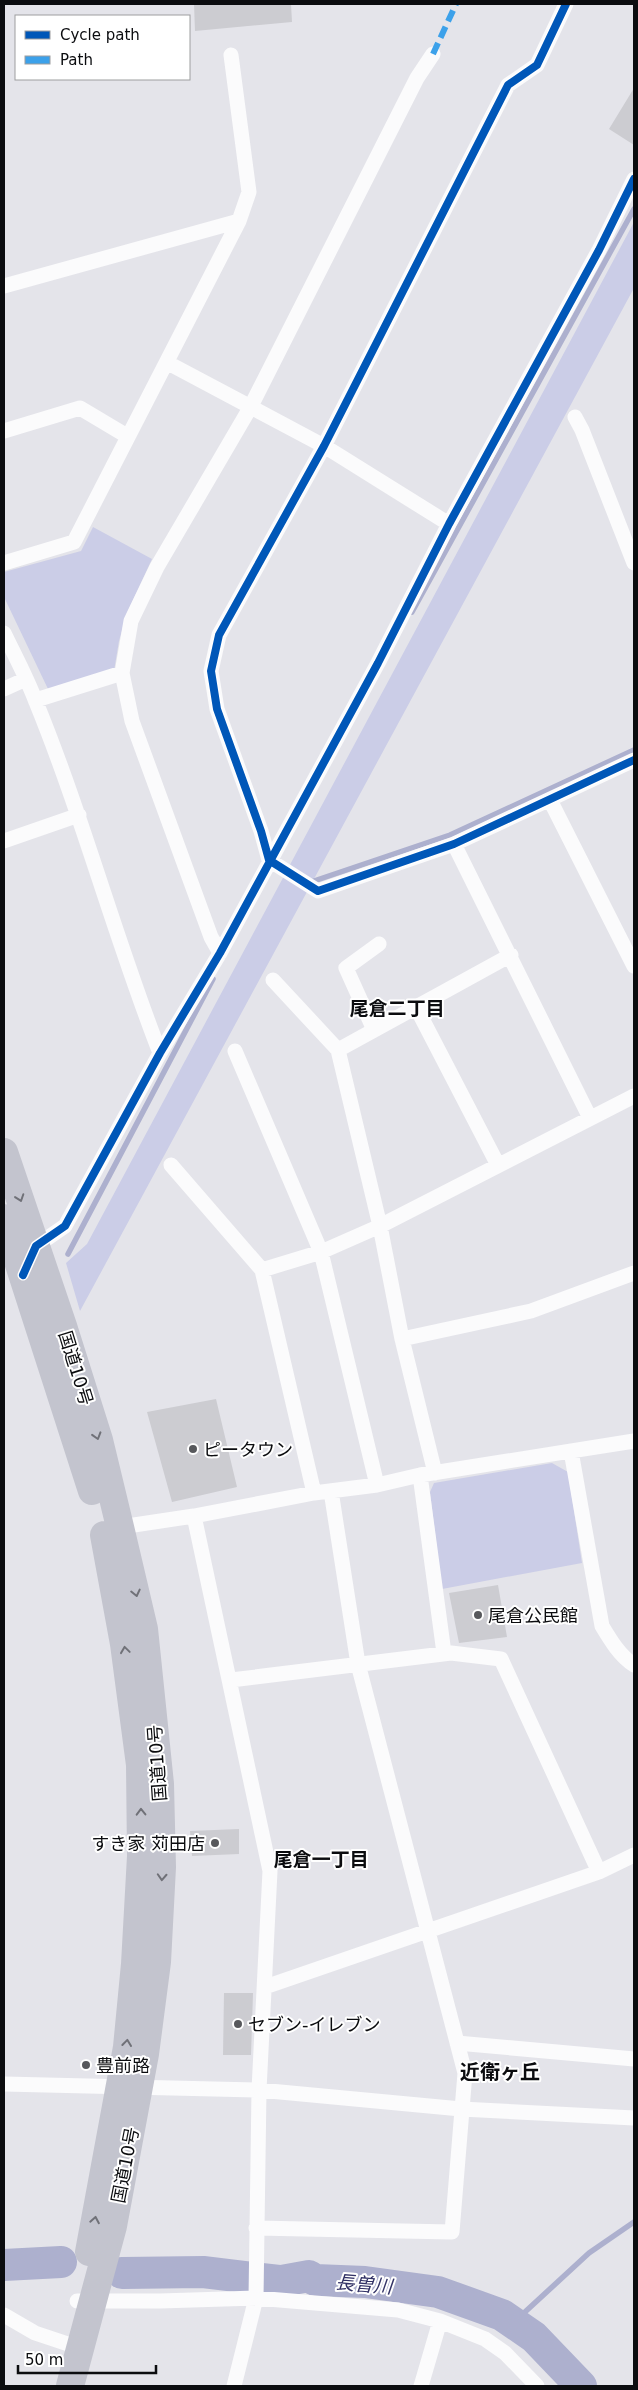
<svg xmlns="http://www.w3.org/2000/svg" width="638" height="2390" viewBox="0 0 638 2390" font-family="'DejaVu Sans','Noto Sans JP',sans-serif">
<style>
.green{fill:#cbcde7}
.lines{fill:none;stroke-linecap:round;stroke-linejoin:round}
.stream{stroke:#adb0ce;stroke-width:5.5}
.river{stroke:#adb0ce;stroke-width:32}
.building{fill:#ccccd1}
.street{stroke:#fbfbfc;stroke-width:15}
.highway{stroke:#c3c4ce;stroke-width:28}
.quiet{stroke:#3ca1ea;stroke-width:6;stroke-dasharray:12 6;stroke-linecap:butt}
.cycleway-casing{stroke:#fff;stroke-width:11}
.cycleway{stroke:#0057b8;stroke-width:8}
.oneway{stroke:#707178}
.poi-dot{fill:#57585c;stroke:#fff;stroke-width:2}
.labels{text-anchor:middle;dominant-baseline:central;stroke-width:4;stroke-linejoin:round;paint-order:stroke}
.street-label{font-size:18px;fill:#0b0c0f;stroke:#fff}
.poi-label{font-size:18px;fill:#0b0c0f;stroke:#fff;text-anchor:start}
.neighbourhood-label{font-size:19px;font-weight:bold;fill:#0b0c0f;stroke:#fff}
.water-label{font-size:19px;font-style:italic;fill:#323266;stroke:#fff}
.quarter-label{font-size:20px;font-weight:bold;fill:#0b0c0f;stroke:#fff}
</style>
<rect width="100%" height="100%" fill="#e4e4ea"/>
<path class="green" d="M 634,222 L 634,288 L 80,1311 L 66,1263 L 87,1244 Z
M 93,527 L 152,559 L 127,613 L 119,641 L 114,671 L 48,689 L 4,597 L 4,572 L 81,551 Z
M 552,1463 L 568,1472 L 582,1563 L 442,1589 L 430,1492 L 434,1483 Z"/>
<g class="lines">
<path class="stream" d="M 412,612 L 634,209
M 308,883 L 450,835 L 634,750
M 68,1254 L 213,979
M 513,2323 L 589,2253 L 634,2222"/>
<path class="river" d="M 4,2265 L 61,2262
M 122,2273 L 203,2272 L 279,2281 L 276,2282 L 309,2276 L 315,2280 L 365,2282 L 438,2292 L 502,2315 L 534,2337 L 581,2386"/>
</g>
<path class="building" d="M 194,4 L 291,4 L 292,22 L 195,31 Z
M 634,88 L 634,145 L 609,129 Z
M 216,1399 L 237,1487 L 172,1502 L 147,1412 Z
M 498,1585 L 507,1637 L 459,1643 L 449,1593 Z
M 239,1829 L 239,1854 L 192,1856 L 190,1831 Z
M 224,1993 L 253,1993 L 251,2055 L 223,2055 Z"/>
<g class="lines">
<path class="street" d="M 566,4 L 537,65 L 508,85 L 324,446 L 219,635 L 211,671 L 217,709 L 261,831 L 269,860 L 318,891 L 454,844 L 634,760
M 4,286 L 239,221
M 168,363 L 324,446 L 449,524
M 575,417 L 582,430 L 634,563
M 4,431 L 80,408 L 127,436
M 4,563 L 74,542 L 239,221 L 249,192 L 231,55
M 4,633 C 15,656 27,678 36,702 C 83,817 115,938 160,1053
M 4,689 L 26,679
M 36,700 L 122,673
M 550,800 L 634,966
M 4,841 L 79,815
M 454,844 L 590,1118
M 220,953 L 211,937 L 132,721 L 122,673 L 131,621 L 157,567 L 250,408 L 417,78 L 433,54
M 273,980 L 338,1050 L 380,1226 L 402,1339 L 435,1473
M 416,1007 L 498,1165
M 374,1030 L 346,968 L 379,944
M 338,1050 L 511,955
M 235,1051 L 321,1252 L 377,1485
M 171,1165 L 262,1270 L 314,1493
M 34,1251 L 36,1246 L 65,1226 L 160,1053 L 220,953 L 378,663 L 449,524 L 599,250 L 634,179
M 262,1270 L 321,1252 L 380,1226 L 634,1096
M 402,1339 L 531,1311 L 634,1273
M 571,1451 L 602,1626 C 611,1641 620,1656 634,1665
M 420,1475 L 444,1653
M 194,1516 L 270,1871 L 259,2090 L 256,2298 L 234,2386
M 114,1528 L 194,1516 L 314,1493 L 377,1485 L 420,1475 L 634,1441
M 231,1680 L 451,1653 L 501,1659 L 599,1872
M 265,1987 L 599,1872 L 634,1855
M 457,2043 L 634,2059
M 4,2084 L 259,2090 L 461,2109 L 634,2118
M 256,2228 L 452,2232 L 465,2073 L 358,1664 L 331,1491
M 77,2301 L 160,2301 L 256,2298 L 398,2310 L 440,2321 L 485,2339 L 505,2353 L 537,2386
M 4,2315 L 35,2333 L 80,2348
M 421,2386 L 440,2321"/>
<path class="highway" d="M 4,1152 L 63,1326 L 99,1440 L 120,1527 L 144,1629 L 160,1784 L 162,1867 L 157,1962 L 145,2054 L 113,2226 L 70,2386
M 4,1218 L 92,1491
M 89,2252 L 127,2047 L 135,1964 L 141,1856 L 140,1765 L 124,1644 L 104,1535"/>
<path class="quiet" d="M 433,54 L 456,4"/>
<defs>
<path id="cycleway" d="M 566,4 L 537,65 L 508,85 L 324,446 L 219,635 L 211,671 L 217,709 L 261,831 L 269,860 L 318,891 L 454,844 L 634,760
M 23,1275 L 36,1246 L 65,1226 L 160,1053 L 220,953 L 378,663 L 449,524 L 599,250 L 634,179"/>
</defs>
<use href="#cycleway" class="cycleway-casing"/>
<use href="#cycleway" class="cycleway"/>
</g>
<defs><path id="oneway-chevron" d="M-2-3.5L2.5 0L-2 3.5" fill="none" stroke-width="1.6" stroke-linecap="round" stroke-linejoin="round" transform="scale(1.25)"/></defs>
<g class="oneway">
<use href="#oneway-chevron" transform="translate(20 1198) rotate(71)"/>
<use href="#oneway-chevron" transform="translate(97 1436) rotate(73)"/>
<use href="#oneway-chevron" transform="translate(136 1593) rotate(77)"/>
<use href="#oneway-chevron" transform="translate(125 1650) rotate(-98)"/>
<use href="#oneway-chevron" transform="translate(141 1812) rotate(-91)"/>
<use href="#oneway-chevron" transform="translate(162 1877) rotate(93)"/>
<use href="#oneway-chevron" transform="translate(127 2043) rotate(-83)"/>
<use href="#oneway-chevron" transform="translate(95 2220) rotate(-80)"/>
</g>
<g class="poi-dot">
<circle cx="193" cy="1449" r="5"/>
<circle cx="478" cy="1615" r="5"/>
<circle cx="215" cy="1843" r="5"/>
<circle cx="238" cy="2024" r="5"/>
<circle cx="86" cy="2065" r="5"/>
</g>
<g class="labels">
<g class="street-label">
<text transform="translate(76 1368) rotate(73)">国道10号</text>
<text transform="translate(157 1763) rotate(-94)">国道10号</text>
<text transform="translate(125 2165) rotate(-79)">国道10号</text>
</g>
<g class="poi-label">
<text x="203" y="1449">ピータウン</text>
<text x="488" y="1615">尾倉公民館</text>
<text x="205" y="1843" text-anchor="end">すき家 苅田店</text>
<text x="248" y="2024">セブン-イレブン</text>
<text x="96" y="2065">豊前路</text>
</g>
<g class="neighbourhood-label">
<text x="397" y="1008">尾倉二丁目</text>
<text x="321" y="1859">尾倉一丁目</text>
</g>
<g class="water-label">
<text transform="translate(364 2284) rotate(5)">長曽川</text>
</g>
<g class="quarter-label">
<text x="500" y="2072">近衛ヶ丘</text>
</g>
</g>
<rect width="638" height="2390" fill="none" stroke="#0b0c0f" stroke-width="10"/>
<rect x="15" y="15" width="175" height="65" fill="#ffffff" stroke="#9d9e9f"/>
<rect x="25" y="31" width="25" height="8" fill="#0057b8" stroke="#9d9e9f"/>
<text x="60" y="40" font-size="15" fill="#0b0c0f">Cycle path</text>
<rect x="25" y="56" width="25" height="8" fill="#3ca1ea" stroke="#9d9e9f"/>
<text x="60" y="65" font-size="15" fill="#0b0c0f">Path</text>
<path d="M18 2365v8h138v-8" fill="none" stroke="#0b0c0f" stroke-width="2.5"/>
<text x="25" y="2365" font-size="15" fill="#0b0c0f" stroke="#ffffff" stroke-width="4" paint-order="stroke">50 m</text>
</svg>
